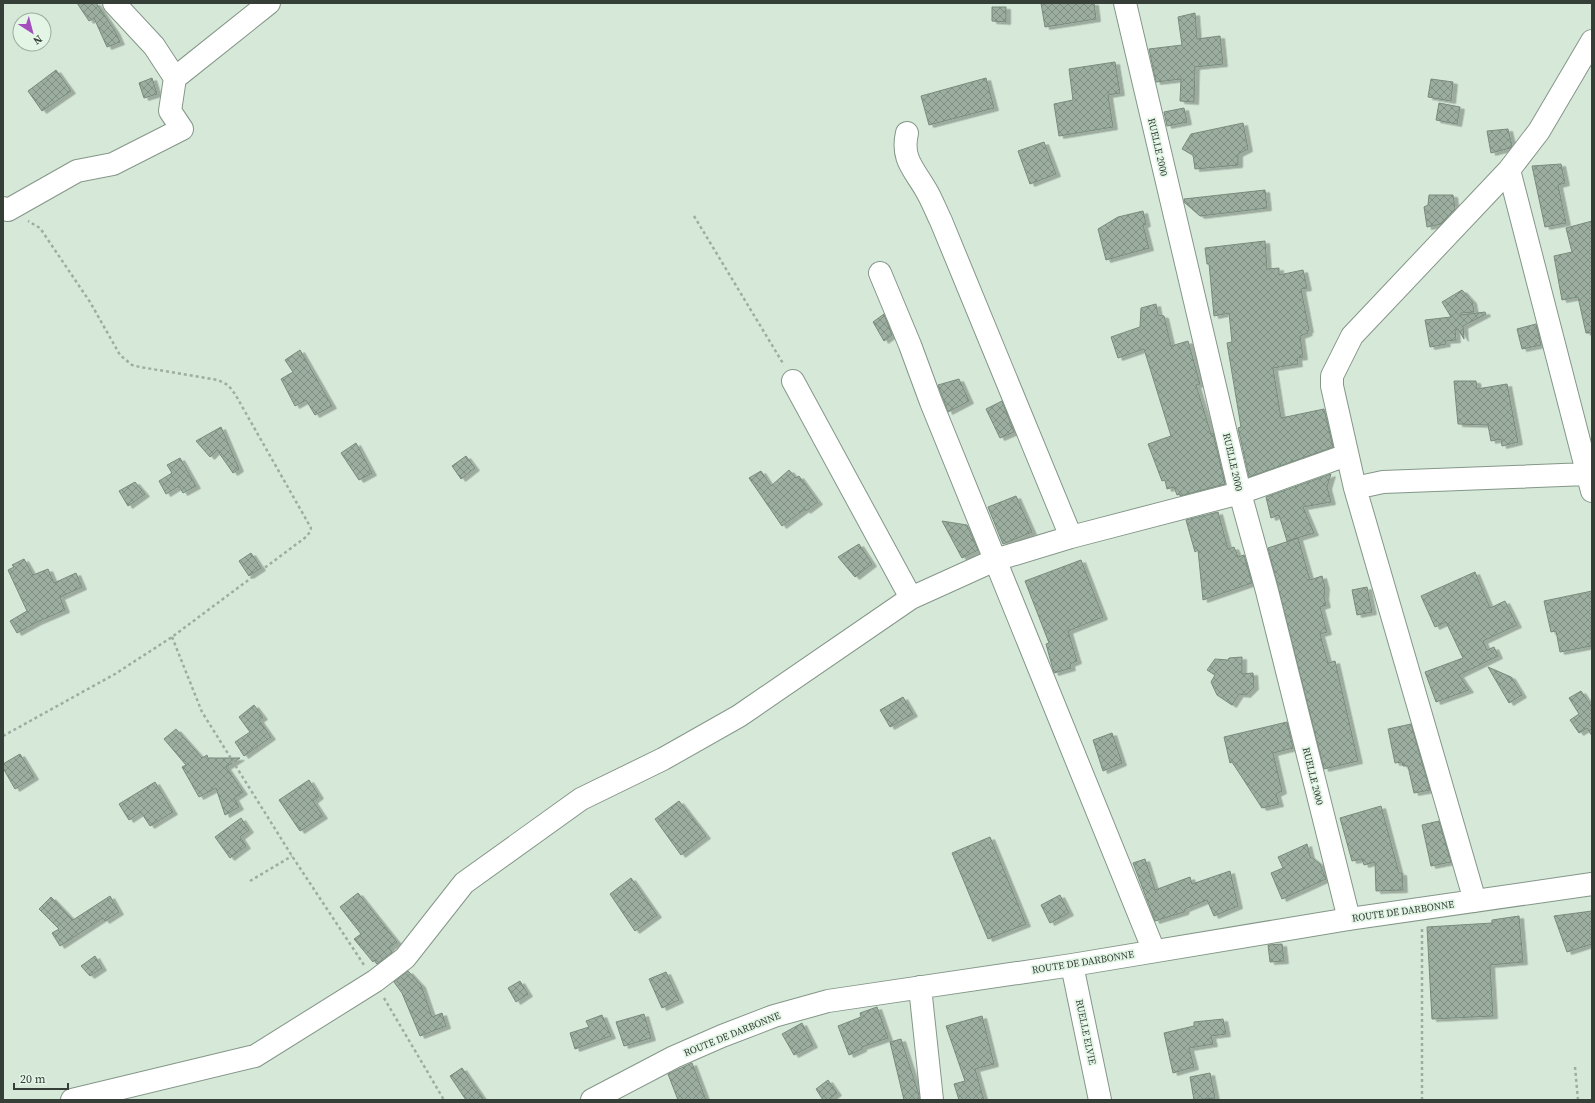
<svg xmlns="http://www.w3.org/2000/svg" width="1595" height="1103" viewBox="0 0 1595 1103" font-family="'Source Serif 4',serif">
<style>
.building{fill:url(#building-cross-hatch);stroke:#798b7c;filter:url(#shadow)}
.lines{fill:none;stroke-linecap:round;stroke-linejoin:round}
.minor-casing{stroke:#849688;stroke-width:24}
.path{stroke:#9dada0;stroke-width:2.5;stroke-dasharray:3 3;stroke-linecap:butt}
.minor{stroke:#fff;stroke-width:22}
.labels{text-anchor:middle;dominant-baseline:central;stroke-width:3.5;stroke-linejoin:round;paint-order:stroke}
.street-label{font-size:10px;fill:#363e38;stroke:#e3f6e6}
</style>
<defs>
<pattern id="building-cross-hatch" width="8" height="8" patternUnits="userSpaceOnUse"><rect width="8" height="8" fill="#9cae9f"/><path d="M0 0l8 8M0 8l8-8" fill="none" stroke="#808f83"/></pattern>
<filter id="shadow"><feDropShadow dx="4.5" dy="2.5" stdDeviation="0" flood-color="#0004"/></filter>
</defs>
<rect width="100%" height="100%" fill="#d6e9d9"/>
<path class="building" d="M 77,3 L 96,3 L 115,31 L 120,42 L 107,47 L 94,18 L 89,21 Z
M 1041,3 L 1094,3 L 1096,19 L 1045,27 Z
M 992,7 L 1006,7 L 1006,22 L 992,21 Z
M 1195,13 L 1197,39 L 1220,36 L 1223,64 L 1195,67 L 1194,102 L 1180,101 L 1181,79 L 1156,82 L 1149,49 L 1182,45 L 1178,17 Z
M 1115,62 L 1120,93 L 1108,95 L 1113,127 L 1059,136 L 1054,104 L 1073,100 L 1069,69 Z
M 56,70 L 71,91 L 42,111 L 28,91 Z
M 152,78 L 157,94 L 144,98 L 139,83 Z
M 986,78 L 994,108 L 929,125 L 921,96 Z
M 1431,79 L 1453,82 L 1451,101 L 1428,97 Z
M 1439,103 L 1460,107 L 1457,124 L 1436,120 Z
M 1184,108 L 1187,122 L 1167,126 L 1164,112 Z
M 1243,123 L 1248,149 L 1238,154 L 1238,165 L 1195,169 L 1193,155 L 1182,149 L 1191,134 Z
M 1508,129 L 1512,146 L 1510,148 L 1491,153 L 1487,131 Z
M 1044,142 L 1056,174 L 1030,184 L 1018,151 Z
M 1561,164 L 1565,183 L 1558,185 L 1566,223 L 1545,227 L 1532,166 Z
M 1265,190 L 1267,208 L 1200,216 L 1184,202 L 1184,199 Z
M 1429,195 L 1453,195 L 1455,209 L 1441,224 L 1427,227 L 1424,207 L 1428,205 Z
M 1143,211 L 1146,224 L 1143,225 L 1149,248 L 1106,260 L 1098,229 L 1118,217 Z
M 1592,221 L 1592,333 L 1586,333 L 1578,297 L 1562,300 L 1554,256 L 1572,252 L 1566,228 Z
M 1265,241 L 1267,269 L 1279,268 L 1279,275 L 1303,270 L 1307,288 L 1301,289 L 1309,330 L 1307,331 L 1308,333 L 1300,336 L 1303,357 L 1297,358 L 1298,364 L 1273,368 L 1281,418 L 1324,409 L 1333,447 L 1249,477 L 1238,428 L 1241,427 L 1227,343 L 1232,342 L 1229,313 L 1214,316 L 1209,264 L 1207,264 L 1205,248 Z
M 1462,290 L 1472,301 L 1474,312 L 1461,313 L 1461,315 L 1485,312 L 1486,314 L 1463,326 L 1464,339 L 1458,329 L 1455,330 L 1456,340 L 1445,341 L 1446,344 L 1430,347 L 1425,320 L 1451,317 L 1442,302 Z
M 1156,304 L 1158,315 L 1164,316 L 1171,346 L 1188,341 L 1200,384 L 1196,385 L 1211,434 L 1213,433 L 1225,484 L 1180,496 L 1180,494 L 1177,495 L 1174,487 L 1167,489 L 1165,480 L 1162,481 L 1148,444 L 1171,436 L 1144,349 L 1118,358 L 1111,337 L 1140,327 L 1141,308 Z
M 884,314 L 892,335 L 884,341 L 873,322 Z
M 1536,324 L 1541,345 L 1522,349 L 1517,329 Z
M 300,350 L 332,406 L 315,415 L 306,400 L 295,406 L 281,379 L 293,372 L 285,360 Z
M 959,379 L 969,401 L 948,412 L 938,385 Z
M 1454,381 L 1476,381 L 1477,389 L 1507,384 L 1518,442 L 1502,446 L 1501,439 L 1491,441 L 1488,425 L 1458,424 Z
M 1002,401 L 1014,432 L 1000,438 L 986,409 Z
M 221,427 L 239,469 L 233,473 L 217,450 L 210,457 L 196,441 Z
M 356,443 L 372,473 L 359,480 L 341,453 Z
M 466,456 L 475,468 L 461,479 L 452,466 Z
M 180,458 L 196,486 L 183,493 L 179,486 L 166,494 L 159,481 L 172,473 L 167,465 Z
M 789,470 L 796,478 L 799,476 L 818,502 L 806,511 L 805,509 L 782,526 L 749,478 L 761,471 L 771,486 Z
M 1331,474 L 1327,487 L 1331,502 L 1303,507 L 1314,533 L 1287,541 L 1279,515 L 1271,518 L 1266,497 Z
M 135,482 L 145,494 L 128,506 L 119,491 Z
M 1016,496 L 1032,532 L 1003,544 L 988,507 Z
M 1218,512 L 1228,549 L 1234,547 L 1238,557 L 1244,555 L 1252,583 L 1203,600 L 1198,550 L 1195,552 L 1186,520 Z
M 942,521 L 967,525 L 978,550 L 962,558 Z
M 1298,538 L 1310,580 L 1322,576 L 1325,587 L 1324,597 L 1326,605 L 1320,607 L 1327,632 L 1320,634 L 1328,663 L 1335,661 L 1358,761 L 1324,769 L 1268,548 Z
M 859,544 L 872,564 L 855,577 L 838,557 Z
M 251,553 L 261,568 L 249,576 L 239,561 Z
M 24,559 L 33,575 L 48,569 L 54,583 L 76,573 L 82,587 L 60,597 L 65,610 L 37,622 L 17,633 L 10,621 L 27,611 L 8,570 L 14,567 L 12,565 Z
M 1081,560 L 1103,617 L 1068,631 L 1077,661 L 1070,664 L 1071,668 L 1054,673 L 1046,644 L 1049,643 L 1025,581 Z
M 1475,572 L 1490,608 L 1505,601 L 1517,625 L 1483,641 L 1487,650 L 1494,647 L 1498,656 L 1459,675 L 1469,690 L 1436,702 L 1425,672 L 1463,658 L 1446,622 L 1435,627 L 1421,596 Z
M 1367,587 L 1372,612 L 1357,615 L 1352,590 Z
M 1592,591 L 1591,646 L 1560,652 L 1556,631 L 1551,632 L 1544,601 Z
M 1242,657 L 1242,674 L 1253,673 L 1254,687 L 1246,695 L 1239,694 L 1232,705 L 1217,695 L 1211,682 L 1215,675 L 1207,670 L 1215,659 L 1228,660 L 1229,658 Z
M 1488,667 L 1511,677 L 1522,695 L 1509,703 Z
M 1581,691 L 1592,707 L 1592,736 L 1587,728 L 1579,733 L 1570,720 L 1579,714 L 1569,698 Z
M 903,697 L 913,714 L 890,727 L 880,710 Z
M 254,705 L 263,717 L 259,720 L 271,737 L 244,756 L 235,742 L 250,732 L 239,717 Z
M 1287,722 L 1293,748 L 1273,753 L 1282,791 L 1276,794 L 1279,804 L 1262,808 L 1232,762 L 1230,763 L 1224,737 Z
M 1411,724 L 1430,790 L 1414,793 L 1408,766 L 1403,766 L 1402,762 L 1395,763 L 1388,729 Z
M 176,729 L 202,758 L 207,755 L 208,758 L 240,758 L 226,767 L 243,792 L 234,798 L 239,807 L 225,815 L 216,788 L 199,797 L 182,767 L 186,765 L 164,739 Z
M 1112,733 L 1122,763 L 1103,771 L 1093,740 Z
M 20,754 L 34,777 L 15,789 L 3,768 L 3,764 Z
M 309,780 L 319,796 L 313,801 L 323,816 L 300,831 L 279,800 Z
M 155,782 L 173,812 L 150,826 L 141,812 L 129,820 L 119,804 Z
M 679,801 L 706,836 L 681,855 L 655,819 Z
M 1381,806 L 1399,873 L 1402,873 L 1403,890 L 1376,891 L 1375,862 L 1364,865 L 1362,859 L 1352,861 L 1340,818 Z
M 241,818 L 249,830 L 240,837 L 246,846 L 230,858 L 215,837 Z
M 1439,821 L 1451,862 L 1431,866 L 1422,825 Z
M 990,837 L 1026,924 L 988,939 L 952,853 Z
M 1307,844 L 1310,856 L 1320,864 L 1326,879 L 1282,899 L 1271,873 L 1283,868 L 1278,857 Z
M 1145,859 L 1155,890 L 1190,877 L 1192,884 L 1230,871 L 1238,906 L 1214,916 L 1207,900 L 1185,909 L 1184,912 L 1155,921 L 1133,863 Z
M 631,878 L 657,915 L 635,931 L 610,894 Z
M 358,893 L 397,942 L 389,948 L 392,952 L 377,964 L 374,960 L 373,962 L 354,939 L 361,934 L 340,907 Z
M 1060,895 L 1069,913 L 1050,923 L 1041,905 Z
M 110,896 L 119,912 L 105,921 L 103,918 L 60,946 L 52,933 L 59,929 L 39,909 L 51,897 L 73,920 Z
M 1592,911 L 1592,944 L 1567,952 L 1554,916 Z
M 1519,916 L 1523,962 L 1490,965 L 1493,1016 L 1432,1019 L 1427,927 L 1492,923 L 1492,920 Z
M 1282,944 L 1284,961 L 1270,962 L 1268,945 Z
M 95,956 L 102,968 L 90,976 L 81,966 Z
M 408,971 L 421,985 L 432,1017 L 442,1013 L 446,1026 L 420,1036 L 402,993 L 394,982 Z
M 666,972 L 679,1000 L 662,1008 L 649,979 Z
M 520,981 L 528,994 L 516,1002 L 508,988 Z
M 877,1007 L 888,1038 L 862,1047 L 862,1049 L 849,1055 L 838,1026 L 861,1017 L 860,1013 Z
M 644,1014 L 651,1038 L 624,1046 L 616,1022 Z
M 602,1015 L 611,1036 L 575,1049 L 570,1033 L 589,1027 L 586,1021 Z
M 982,1016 L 994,1064 L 975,1069 L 984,1100 L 959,1100 L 954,1084 L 965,1081 L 946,1026 Z
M 1223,1019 L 1226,1034 L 1211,1036 L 1213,1044 L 1189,1048 L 1194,1067 L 1173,1073 L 1164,1033 L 1194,1026 L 1194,1022 Z
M 802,1023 L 813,1045 L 794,1055 L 782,1034 Z
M 901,1039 L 919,1095 L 919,1100 L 904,1100 L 890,1042 Z
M 692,1063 L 706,1100 L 678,1100 L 668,1074 Z
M 462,1068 L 484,1100 L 466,1100 L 450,1076 Z
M 1210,1073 L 1215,1098 L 1194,1100 L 1190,1077 Z
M 828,1080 L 837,1093 L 828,1100 L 823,1100 L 816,1089 Z"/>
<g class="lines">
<defs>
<path id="minor" d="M 1125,3 L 1240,493 L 1267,591 L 1349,919
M 175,78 L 269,3
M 907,133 C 901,159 914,169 926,190 C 932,200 936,211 941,221 L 1071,537
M 1509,170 L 1592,491
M 3,208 L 8,210 L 77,171 L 113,164 L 182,129 L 170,111 L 175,78 L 154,46 L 114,3
M 880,273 L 910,345 L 931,402 L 1154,951
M 793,381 L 911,598
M 1355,488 L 1383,482 L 1587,474
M 1475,901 L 1355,488 L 1332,386 L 1332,376 L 1352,336 L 1509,170 L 1539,131 L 1592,41
M 1072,965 L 1100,1100
M 920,987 L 932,1100
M 72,1100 L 255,1056 L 375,981 L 405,958 L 464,883 L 581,799 L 663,759 L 739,716 L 911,598 L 995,560 L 1071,537 L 1240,493 L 1347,455
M 592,1100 L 674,1057 L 722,1036 L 774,1016 L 828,1001 L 1072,965 L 1349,919 L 1592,884"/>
</defs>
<use href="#minor" class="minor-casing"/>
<path class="path" d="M 694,216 L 784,365
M 172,637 L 202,712 L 292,856 L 364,965
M 3,736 L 115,674 L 172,637 L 306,537 L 310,532 L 311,528 L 235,394 L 228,385 L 218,380 L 140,367 L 132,365 L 120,355 L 90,302 L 40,228 L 28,221
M 250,881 L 292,856
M 384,998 L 444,1100
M 1575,1067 L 1578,1100
M 1422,1100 L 1422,929"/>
<use href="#minor" class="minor"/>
</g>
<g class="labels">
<g class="street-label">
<text transform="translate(1158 147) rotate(77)">RUELLE 2000</text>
<text transform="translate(1233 462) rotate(77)">RUELLE 2000</text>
<text transform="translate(1313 776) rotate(76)">RUELLE 2000</text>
<text transform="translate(1403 911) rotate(-8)">ROUTE DE DARBONNE</text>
<text transform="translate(1083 962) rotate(-9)">ROUTE DE DARBONNE</text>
<text transform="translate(1086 1032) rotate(78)">RUELLE ELVIE</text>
<text transform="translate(732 1034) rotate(-22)">ROUTE DE DARBONNE</text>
</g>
</g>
<rect width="1595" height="1103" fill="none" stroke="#363e38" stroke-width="8"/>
<g transform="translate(32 32) rotate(144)"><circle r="19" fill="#e3f6e6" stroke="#9eaca0"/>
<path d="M0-3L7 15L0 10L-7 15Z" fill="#a350be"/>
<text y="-6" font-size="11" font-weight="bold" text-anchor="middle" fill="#363e38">N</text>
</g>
<path d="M14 1083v6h54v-6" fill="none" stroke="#363e38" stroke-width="2"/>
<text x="20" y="1083" font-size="12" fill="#363e38" stroke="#e3f6e6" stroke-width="3" paint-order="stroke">20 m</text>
</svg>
